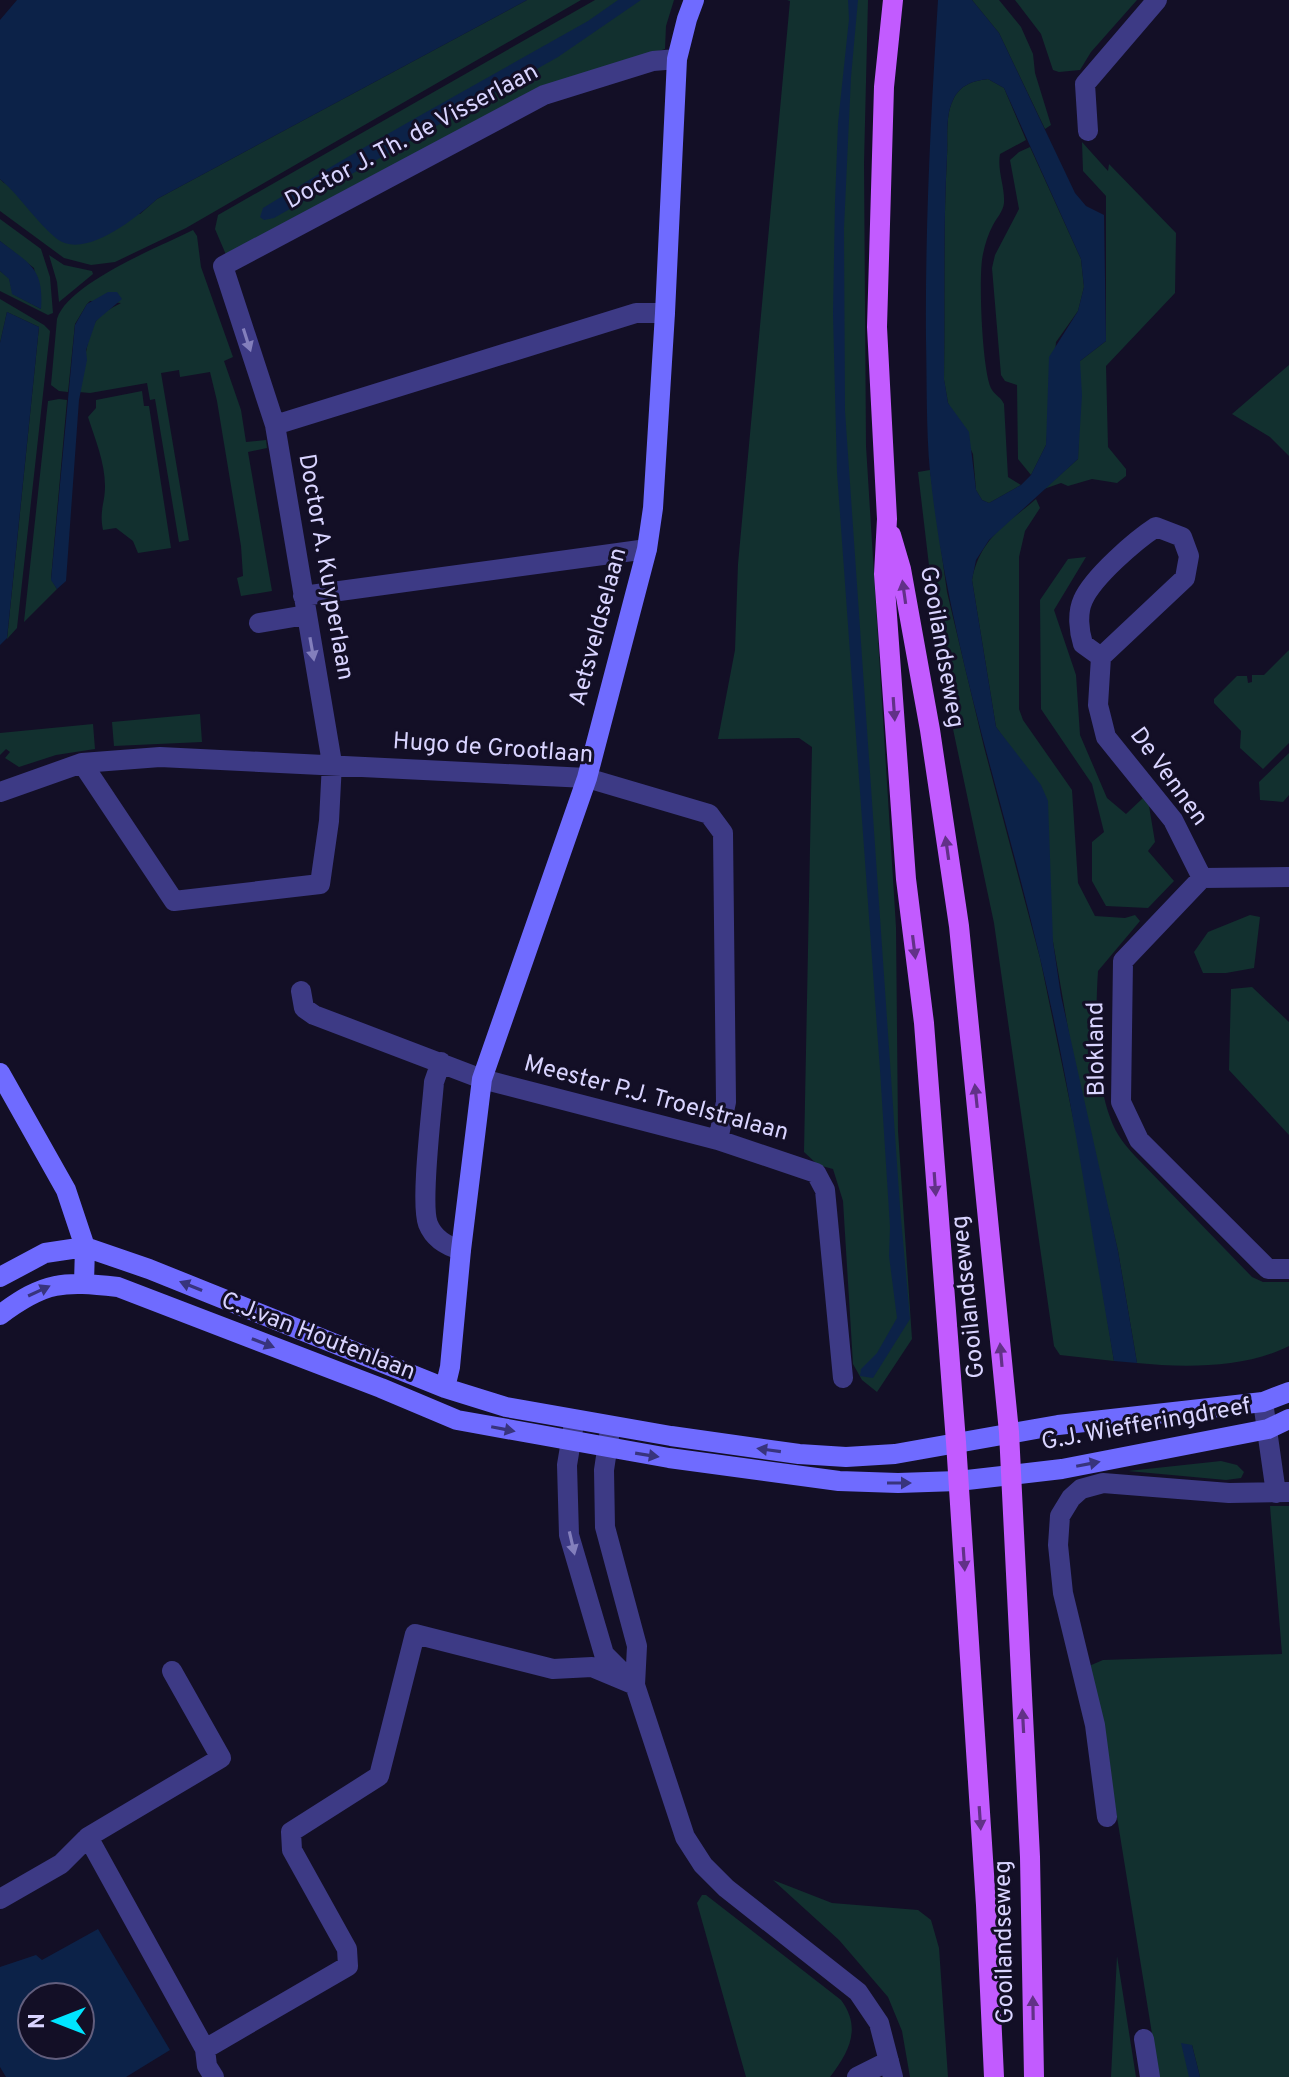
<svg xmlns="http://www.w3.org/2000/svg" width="1289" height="2077" viewBox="0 0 1289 2077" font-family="Overpass,sans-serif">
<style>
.green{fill:#12302f}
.water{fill:#0c2248;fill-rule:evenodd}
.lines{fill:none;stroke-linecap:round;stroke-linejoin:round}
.street{stroke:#3d3a85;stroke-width:20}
.secondary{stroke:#6f6bff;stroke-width:20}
.primary{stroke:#c25bff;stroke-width:20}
.oneway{fill:#837fbc}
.oneway2{fill:#623188}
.oneway3{fill:#38347d}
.labels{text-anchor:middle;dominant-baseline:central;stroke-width:6;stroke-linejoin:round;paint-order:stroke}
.street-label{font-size:24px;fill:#d9d4ff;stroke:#130f26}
</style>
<rect width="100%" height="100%" fill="#130f26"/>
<path class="green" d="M 527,0 L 581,0 L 186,228 L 115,262 L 91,265 L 64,258 L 0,211 L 0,179 L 4,183 L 140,214 L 157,199 Z
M 595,0 L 674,0 L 666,26 L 665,49 L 626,61 L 227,257 L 215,229 L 218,215 Z
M 787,0 L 868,0 L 864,163 L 866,446 L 896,927 L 898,1131 L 912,1339 L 877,1392 L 862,1380 L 853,1364 L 843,1201 L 833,1169 L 818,1165 L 804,1152 L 812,747 L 799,738 L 718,739 L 735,650 L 738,564 L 790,1 Z
M 972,0 L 999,0 L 1021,27 L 1033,54 L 1035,73 L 1051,125 L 1045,129 L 999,33 Z
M 1015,0 L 1137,0 L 1091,52 L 1080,70 L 1059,72 L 1053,70 L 1041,34 Z
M 988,79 L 1004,88 L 1026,140 L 1000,154 C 997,171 1005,186 1004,203 C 1003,212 997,217 993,225 C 988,234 985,244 983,254 C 978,273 982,375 992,390 C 996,396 1001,397 1004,404 L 1008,477 L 1021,485 L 989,503 L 982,500 L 976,490 L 973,454 L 948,403 L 944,380 C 945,305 943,230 947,156 C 948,139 945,116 953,100 C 960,85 972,81 988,79 Z
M 1082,142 L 1108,171 L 1109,164 L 1176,233 L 1175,293 L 1106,366 L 1108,447 L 1126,469 L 1126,476 L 1117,483 L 1092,479 L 1068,486 L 1061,483 L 1044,489 L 1078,459 L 1080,361 L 1106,341 L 1106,196 L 1083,171 Z
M 1030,147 L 1081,259 L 1084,287 L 1078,311 L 1056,342 L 1046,445 L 1031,475 L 1018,459 L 1017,385 L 1005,381 L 1001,375 L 992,268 L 995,255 L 1019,209 L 1010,160 L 1019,152 Z
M 0,219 L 41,249 L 50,277 L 53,313 L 48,315 L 0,291 L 0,271 L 9,278 L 13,294 L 41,309 L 34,268 L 0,241 Z
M 193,230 L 197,236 L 201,267 L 233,357 L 224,361 L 241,410 L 246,442 L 266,440 L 267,448 L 248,452 L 272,591 L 241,596 L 237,578 L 243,576 L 241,546 L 217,401 L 210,372 L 180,377 L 179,370 L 161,373 L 189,540 L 179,542 L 155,399 L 150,400 L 147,383 L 90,393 L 79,392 C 84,372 86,331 99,317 C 105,311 114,307 121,303 L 90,301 L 87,304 L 75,324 L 68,392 L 59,391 L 51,385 L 57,319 C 68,283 159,247 193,230 Z
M 49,255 L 64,265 L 92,271 L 93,274 L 59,302 L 57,282 Z
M 0,299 L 44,325 L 50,331 L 17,628 L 7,639 L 39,327 L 7,312 L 0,343 Z
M 1289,365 L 1289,456 L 1270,437 L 1232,414 Z
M 142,391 L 144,406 L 149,406 L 171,548 L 138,553 L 133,541 L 116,528 L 103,530 C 99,510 105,504 105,486 C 105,462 95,439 88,417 L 96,408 L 96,400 Z
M 59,399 L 67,400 L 51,579 L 57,589 L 24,622 L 48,401 Z
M 930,470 L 947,592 L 984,747 L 1040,958 L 1081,1156 L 1114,1361 L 1060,1355 L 1054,1346 L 994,923 L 953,729 L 932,591 L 918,472 Z
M 1036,499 L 1040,508 L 1025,531 L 1019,557 L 1019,709 L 1023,720 L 1072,790 L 1078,883 L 1095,916 L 1125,918 L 1135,915 L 1140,921 L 1098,971 C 1095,1017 1094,1096 1119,1136 C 1123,1143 1129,1149 1135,1156 L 1252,1277 L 1263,1282 L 1289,1282 L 1289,1346 C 1245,1368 1186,1368 1137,1363 L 1118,1251 L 1074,1063 L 1053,942 L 1006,741 L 996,727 L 972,580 C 980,538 1006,525 1036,499 Z
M 1086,557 L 1054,610 L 1076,675 L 1080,735 L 1107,798 L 1126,814 L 1143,798 L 1149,806 L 1155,842 L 1148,851 L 1174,881 L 1148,908 L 1106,906 L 1092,881 L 1092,842 L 1104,832 L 1092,784 L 1041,709 L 1040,600 L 1068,559 Z
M 1289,650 L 1289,743 L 1263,769 L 1240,748 L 1241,731 L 1214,703 L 1214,699 L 1237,676 L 1247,676 L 1248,683 L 1252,682 L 1252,675 L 1264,675 Z
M 200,714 L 202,742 L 114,746 L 112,722 Z
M 93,724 L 95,749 L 56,755 L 19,767 L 5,758 L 10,752 L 6,749 L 0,755 L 0,733 Z
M 1289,753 L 1289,795 L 1283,802 L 1260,800 L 1259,782 Z
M 1250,915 L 1260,917 L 1254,968 L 1226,973 L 1203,973 L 1194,952 L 1208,932 Z
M 1252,987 L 1289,1022 L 1289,1135 L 1229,1070 L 1231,989 Z
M 1221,1461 L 1237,1465 L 1244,1472 L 1241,1478 L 1226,1480 L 1128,1471 Z
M 1270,1506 L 1289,1506 L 1289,2077 L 1200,2077 L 1192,2045 L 1189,2077 L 1159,2077 L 1117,1817 L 1089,1666 L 1103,1660 L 1282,1654 Z
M 773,1880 L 832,1903 L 918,1910 L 931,1920 L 939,1948 L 948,2077 L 910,2077 L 902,2031 L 888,1997 L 839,1940 Z
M 702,1895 L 706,1895 L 841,2000 C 862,2028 849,2052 830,2077 L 746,2077 L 697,1903 Z
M 1117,1956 L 1136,2077 L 1111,2077 Z"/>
<path class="water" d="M 17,0 L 527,0 L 157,199 C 137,217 85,260 57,239 C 36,222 21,197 0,179 L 0,20 Z
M 618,0 L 641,0 L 558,57 L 274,218 L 264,220 L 260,217 L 263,208 C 369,142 479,83 588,21 Z
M 848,0 L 858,0 L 851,77 L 844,228 L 845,411 L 900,1207 L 910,1319 L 873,1378 L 860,1376 L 861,1369 L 877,1353 L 897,1318 L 889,1256 L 890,1227 L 880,1070 L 837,472 L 833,314 L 835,202 L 838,123 L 849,19 Z
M 938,0 L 972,0 L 999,33 L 1075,193 L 1086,206 L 1104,215 L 1106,341 L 1080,361 L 1082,395 L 1078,459 L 989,540 L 976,560 L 972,580 L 996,727 L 1041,785 L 1048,801 L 1053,942 L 1061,996 L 1118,1251 L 1137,1363 L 1114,1361 C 1090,1227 1072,1091 1040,958 C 1002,796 947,638 930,472 C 926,428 927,383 926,340 C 925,226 931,113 938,0 ZM 988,79 L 1004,88 L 1081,259 L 1084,287 L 1078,311 L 1049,357 L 1046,445 L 1031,475 L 1021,485 L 989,503 L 982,500 L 976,490 L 969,432 L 948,403 L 944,379 C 945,305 943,230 947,156 C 948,139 945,116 953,100 C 960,85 972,81 988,79 Z
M 0,241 C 30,264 44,268 41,309 L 12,294 L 9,279 L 0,271 Z
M 108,292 L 117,292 L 122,299 L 96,321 L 86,350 L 87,360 L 79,400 L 66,581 L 57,589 L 51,580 L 75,325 L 87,304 Z
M 7,312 L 39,327 L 7,638 L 0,645 L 0,343 Z
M 98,1929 L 170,2050 L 126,2077 L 6,2077 L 0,2067 L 0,1967 L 36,1955 L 42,1960 ZM 32,1997 L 80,1997 L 80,2045 L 32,2045 Z
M 1181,2043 L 1192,2045 L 1200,2077 L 1189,2077 Z"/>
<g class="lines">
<path class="street" d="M 1088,131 L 1085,84 L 1157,0
M 275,425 L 636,313 L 665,313
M 303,596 L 647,549
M 259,623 L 306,615
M 1101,657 L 1083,644 C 1079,631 1077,613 1083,600 C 1093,577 1136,540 1156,527 L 1182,537 L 1189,556 L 1185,578 L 1101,657 L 1098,705 L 1106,737 L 1173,820 L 1202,878
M 82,763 L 174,901 L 320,884 L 329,821 L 332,763 L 275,425 L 223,266 L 544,95 L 653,61 L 677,59
M 0,792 L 82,763 L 160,757 L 587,778 L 709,814 L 723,833 L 726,1102 L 718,1140
M 1202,878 L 1123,961 L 1121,1102 L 1139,1140 L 1268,1269 L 1289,1269
M 1202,878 L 1289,877
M 301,991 L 304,1008 L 314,1015 L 482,1079 L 718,1140 L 816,1173 L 825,1190 L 843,1378
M 441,1062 L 434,1082 C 432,1110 420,1203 428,1224 C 434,1239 446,1246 461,1250
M 1263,1402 L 1276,1493
M 574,1423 L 567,1465 L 569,1535 L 604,1654 L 626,1676
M 610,1430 L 604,1470 L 605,1527 L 637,1646 L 635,1685
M 1107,1817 L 1095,1725 L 1063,1593 L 1058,1545 L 1060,1516 L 1071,1498 L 1081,1489 L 1103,1483 L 1229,1493 L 1289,1492
M 88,1837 L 205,2049 L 348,1966 L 347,1949 L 292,1850 L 291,1832 L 379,1776 L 415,1634 L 553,1669 L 592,1667 L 635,1685 L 685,1837 L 703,1865 L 726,1888 L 858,1992 L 879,2023 L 893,2077
M 0,1899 L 61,1864 L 88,1837 L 221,1758 L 172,1671
M 1144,2039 L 1150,2077
M 205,2049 L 207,2066 L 214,2077
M 857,2077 L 889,2061"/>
<path class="secondary" d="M 0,1073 L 66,1190 L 85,1247 L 84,1283
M 0,1277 L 45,1253 L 85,1247 L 149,1269 L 445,1388 L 506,1407 L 671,1436 L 799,1454 L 846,1457 L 895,1454 L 1058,1425 L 1263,1402 L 1289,1392
M 0,1315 C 45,1281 63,1281 118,1287 L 381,1388 L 457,1420 L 669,1458 L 839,1481 L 898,1483 L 958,1481 L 1011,1475 L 1062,1469 L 1268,1429 L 1289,1419
M 445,1388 L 450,1367 L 461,1250 L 482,1079 L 587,778 L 647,549 L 653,508 L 665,313 L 677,59 L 687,19 L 694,0"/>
<path class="primary" d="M 893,0 L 884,87 L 877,327 L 887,519 L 884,574 L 906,879 L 924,1023 L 956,1442 L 986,1905 L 994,2077
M 891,535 L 901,569 L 930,730 L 959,926 L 1009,1432 L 1030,1857 L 1034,2077"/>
</g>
<defs><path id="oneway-solid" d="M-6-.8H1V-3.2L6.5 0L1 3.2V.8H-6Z" transform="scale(2)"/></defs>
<g class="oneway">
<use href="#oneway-solid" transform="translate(247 340) rotate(72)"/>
<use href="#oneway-solid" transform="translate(312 649) rotate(80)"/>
<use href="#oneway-solid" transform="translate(572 1543) rotate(77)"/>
</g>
<g class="oneway2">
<use href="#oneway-solid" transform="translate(904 592) rotate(-98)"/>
<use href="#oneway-solid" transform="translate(894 709) rotate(86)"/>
<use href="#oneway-solid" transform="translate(947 848) rotate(-98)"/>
<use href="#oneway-solid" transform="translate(914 947) rotate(83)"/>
<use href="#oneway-solid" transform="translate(976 1096) rotate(-96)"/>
<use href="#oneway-solid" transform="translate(935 1184) rotate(86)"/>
<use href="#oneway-solid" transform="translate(1001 1355) rotate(-95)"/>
<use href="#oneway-solid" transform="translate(964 1559) rotate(86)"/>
<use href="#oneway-solid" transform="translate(1023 1721) rotate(-93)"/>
<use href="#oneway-solid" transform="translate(980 1818) rotate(86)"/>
<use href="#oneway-solid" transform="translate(1033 2008) rotate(-91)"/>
</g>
<g class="oneway3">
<use href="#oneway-solid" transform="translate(191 1286) rotate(-158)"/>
<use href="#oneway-solid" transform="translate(39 1291) rotate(-25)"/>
<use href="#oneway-solid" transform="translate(263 1343) rotate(21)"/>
<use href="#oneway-solid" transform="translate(503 1429) rotate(11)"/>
<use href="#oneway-solid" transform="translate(769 1450) rotate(-172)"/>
<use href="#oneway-solid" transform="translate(647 1455) rotate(9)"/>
<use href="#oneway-solid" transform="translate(1088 1464) rotate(-11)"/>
<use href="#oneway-solid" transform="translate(899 1483)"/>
</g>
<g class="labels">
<g class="street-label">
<text transform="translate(412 137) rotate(-28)">Doctor J. Th. de Visserlaan</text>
<text transform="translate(325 567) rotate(80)">Doctor A. Kuyperlaan</text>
<text transform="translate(599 627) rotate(-75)">Aetsveldselaan</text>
<text transform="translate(941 647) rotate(80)">Gooilandseweg</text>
<text transform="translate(493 749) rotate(4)">Hugo de Grootlaan</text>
<text transform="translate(1168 777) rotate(54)">De Vennen</text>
<text transform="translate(1097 1049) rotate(-91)">Blokland</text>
<text transform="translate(656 1099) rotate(15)">Meester P.J. Troelstralaan</text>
<text transform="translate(969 1297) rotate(-96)">Gooilandseweg</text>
<text transform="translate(318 1337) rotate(21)">C.J.van Houtenlaan</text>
<text transform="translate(1146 1425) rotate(-10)">G.J. Wiefferingdreef</text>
<text transform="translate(1005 1942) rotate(-91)">Gooilandseweg</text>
</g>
</g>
<g transform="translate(56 2021) rotate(270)"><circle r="38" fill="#130f26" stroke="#625e7d" stroke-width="2"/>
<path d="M0-6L14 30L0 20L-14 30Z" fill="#00e5ff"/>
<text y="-12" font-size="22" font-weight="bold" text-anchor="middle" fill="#d9d4ff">N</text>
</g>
</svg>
